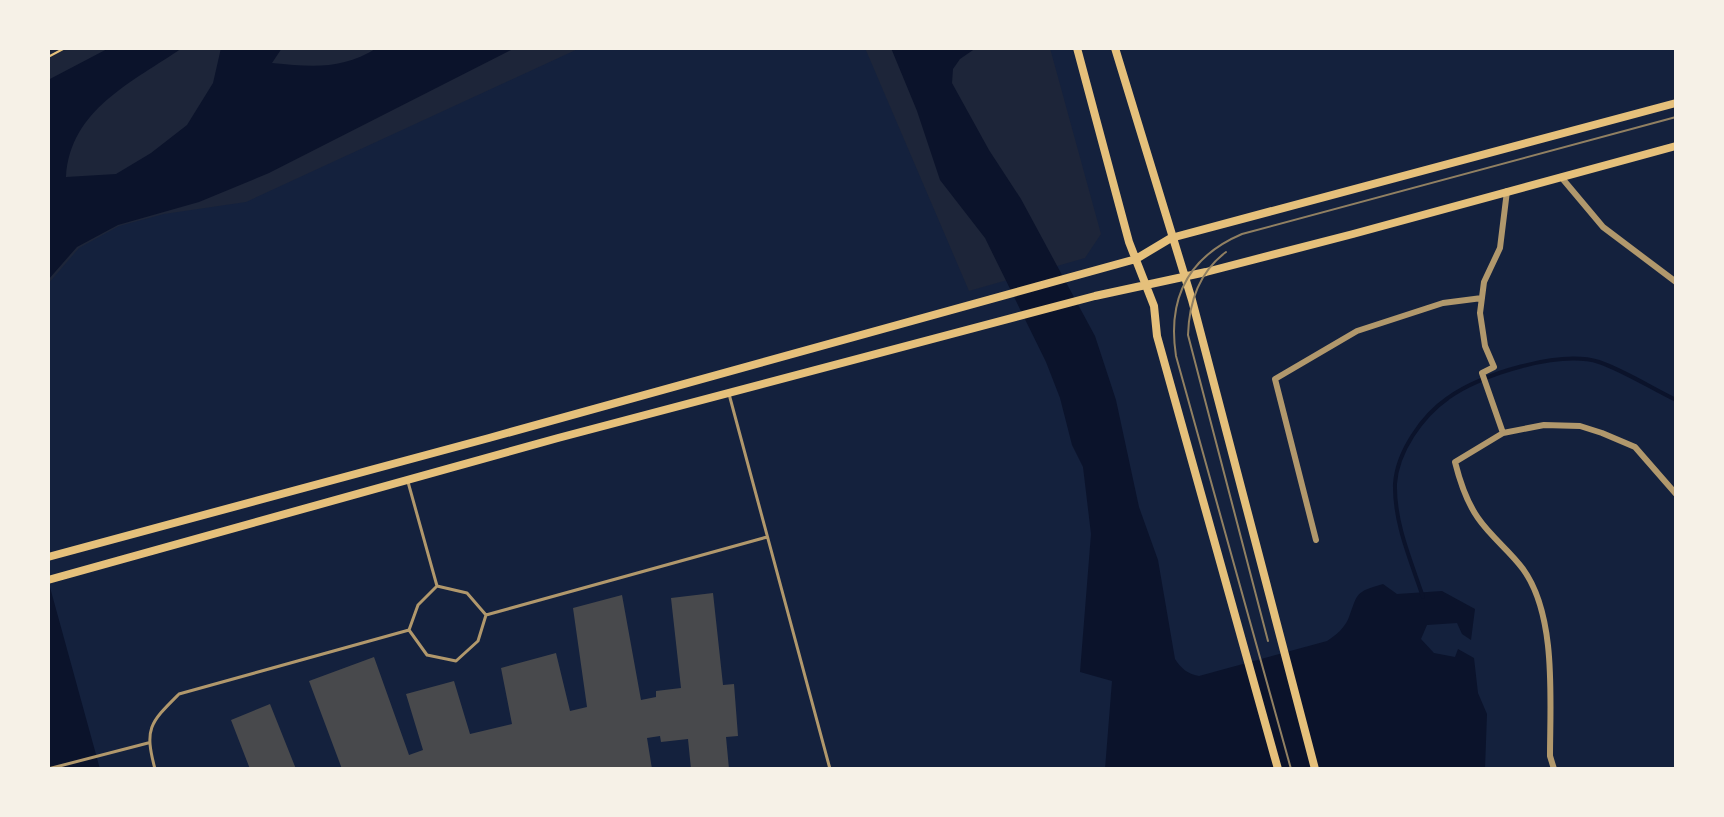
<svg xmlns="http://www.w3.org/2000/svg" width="1724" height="817" viewBox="0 0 1724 817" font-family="Roboto,sans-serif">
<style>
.green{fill:#1d2539}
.water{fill:#0b132b}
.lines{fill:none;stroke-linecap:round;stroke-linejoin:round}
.stream{stroke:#0b132b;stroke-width:4}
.building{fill:#48494c}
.path{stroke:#e5c07b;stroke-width:2}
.service{stroke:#b1986c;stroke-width:3}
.minor{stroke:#b1986c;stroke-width:6}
.secondary{stroke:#e5c07b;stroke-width:8}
.tram{stroke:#918062;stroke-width:2}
</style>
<rect width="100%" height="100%" fill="#14213d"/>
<path class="green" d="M 48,48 L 580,48 L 246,202 L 164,214 L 119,226 L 79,248 L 48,284 Z
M 865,48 L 1050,48 L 1101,234 L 1085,258 L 969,291 Z"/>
<path class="water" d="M 109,48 L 182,48 C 133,82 70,109 66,177 L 116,174 L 151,153 L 187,125 L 213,83 L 221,48 L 282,48 L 272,63 C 313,67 341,70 377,48 L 515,48 L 269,173 L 199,202 L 118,225 L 77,247 L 48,280 L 48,80 Z
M 891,48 L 976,48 L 960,59 L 953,69 L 952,83 L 989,150 L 1021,199 L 1095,336 L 1116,400 L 1139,507 L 1158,560 L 1175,659 C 1181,668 1187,674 1199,676 L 1327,641 C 1336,635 1345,628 1349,617 C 1358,593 1355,592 1383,584 L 1397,594 L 1442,591 L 1475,609 L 1471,640 L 1462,634 L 1457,623 L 1427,625 L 1421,639 L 1434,653 L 1455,657 L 1458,649 L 1474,658 L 1478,693 L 1487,714 L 1485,769 L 1105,769 L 1112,681 L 1080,672 L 1091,534 L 1083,467 L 1072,445 L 1060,398 L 1046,362 L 985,238 L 940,180 L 917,111 Z
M 48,580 L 100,769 L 48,769 Z"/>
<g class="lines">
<path class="stream" d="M 1423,597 C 1411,561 1394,523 1395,484 C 1397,452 1422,416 1448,398 C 1480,374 1560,350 1599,362 C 1625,371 1651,388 1676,400"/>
</g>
<path class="building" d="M 713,593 L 723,685 L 734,684 L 738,736 L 726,737 L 729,769 L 691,769 L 688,739 L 661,742 L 660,736 L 647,738 L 652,769 L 342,769 L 309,681 L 374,657 L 409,755 L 423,750 L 406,694 L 454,681 L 470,734 L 512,724 L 501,668 L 556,653 L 570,711 L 587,707 L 573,608 L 622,595 L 641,700 L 656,697 L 656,691 L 681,688 L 671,598 Z
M 270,704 L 296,769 L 250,769 L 231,720 Z"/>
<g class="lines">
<path class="path" d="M 48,57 L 65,48"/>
<path class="service" d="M 729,394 L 830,769
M 408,482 L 437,586
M 437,586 L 467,593 L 486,615 L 478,641 L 456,661 L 427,655 L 409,630 L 418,605 Z
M 486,615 L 767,537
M 48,769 L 148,743
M 155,769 C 144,728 150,723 179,694 L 409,630"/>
<path class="minor" d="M 1561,177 L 1603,227 L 1676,282
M 1507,191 L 1500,248 L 1484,282 L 1480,313 L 1485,346 L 1494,367 L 1482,373 L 1503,433 L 1455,462 C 1460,482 1466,501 1478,518 C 1491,537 1510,551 1523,569 C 1557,616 1550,700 1550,756 L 1554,769
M 1503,433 L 1544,425 L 1580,426 L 1602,433 L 1635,447 L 1676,494
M 1316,540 L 1275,379 L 1357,331 L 1443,303 L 1482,298"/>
<path class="secondary" d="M 1077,48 L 1129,242 L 1154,306 L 1157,336 L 1278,769
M 1115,48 L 1192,300 L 1315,769
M 48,557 L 489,438 L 1136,259 L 1171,238 L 1676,103
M 48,580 L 558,438 L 1095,296 L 1206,272 L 1353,234 L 1676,146"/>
<path class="tram" d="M 1226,252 C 1199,272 1189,303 1188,335 L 1268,641
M 1291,769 L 1176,356 C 1167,298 1188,257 1242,234 L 1676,117"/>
</g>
<rect width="1724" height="817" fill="none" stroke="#f6f1e7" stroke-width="100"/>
</svg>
